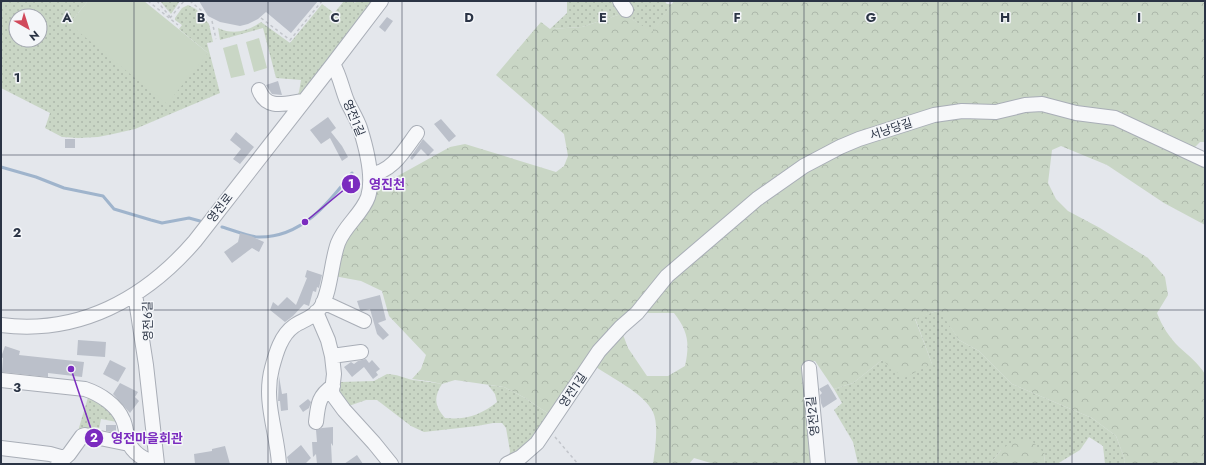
<svg xmlns="http://www.w3.org/2000/svg" width="1206" height="465" viewBox="0 0 1206 465" font-family="Jost,'Noto Sans KR',sans-serif">
<style>
.grass{fill:url(#grass-dots);fill-rule:evenodd}
.forest{fill:url(#forest-crowns)}
.park{fill:#c9d6c5}
.lines{fill:none;stroke-linecap:round;stroke-linejoin:round}
.stream{stroke:#9fb4cc;stroke-width:3}
.building{fill:#bbc0ca}
.minor-casing{stroke:#a9aeb7;stroke-width:16}
.path{stroke:#c2c5cb;stroke-width:1.5;stroke-dasharray:3 3;stroke-linecap:butt}
.minor{stroke:#f7f8fa;stroke-width:14}
.grid{fill:none;stroke:#2b3445;stroke-width:1;stroke-opacity:0.55}
.labels{text-anchor:middle;dominant-baseline:central;stroke-width:3;stroke-linejoin:round;paint-order:stroke}
.street-label{font-size:12px;fill:#2b3445;stroke:#f4f6f9}
.grid-label{font-size:13px;text-anchor:middle;font-weight:bold;fill:#2b3445;stroke:#f4f6f9;stroke-width:3;stroke-linejoin:round;paint-order:stroke}
.leader{fill:none;stroke:#7b2cbf;stroke-width:1.5}
.callout-dot{fill:#7b2cbf;stroke:#f4f6f9;stroke-width:1.5}
.mark-label{font-size:12px;text-anchor:middle;font-weight:bold;fill:#fff}
.callout-label{font-size:13px;text-anchor:middle;font-weight:bold;fill:#7b2cbf;stroke:#f4f6f9;stroke-width:3;stroke-linejoin:round;paint-order:stroke}
</style>
<defs>
<pattern id="grass-dots" width="8" height="8" patternUnits="userSpaceOnUse"><rect width="8" height="8" fill="#c9d6c5"/><path d="M2 2h.1M6 6h.1" fill="none" stroke="#adb8ab" stroke-width="1.8" stroke-linecap="round"/></pattern>
<pattern id="forest-crowns" width="20" height="18" patternUnits="userSpaceOnUse"><rect width="20" height="18" fill="#c9d6c5"/><path d="M2 6a3 3 0 1 1 6 0M12 15a3 3 0 1 1 6 0" fill="none" stroke="#adb8ab"/></pattern>
</defs>
<rect width="100%" height="100%" fill="#e4e7ec"/>
<path class="grass" d="M 1,1 L 88,1 L 69,24 L 208,53 L 179,29 L 182,25 L 175,20 L 175,18 L 182,8 L 188,5 L 196,9 L 209,24 L 213,42 L 207,43 L 220,93 L 135,129 L 113,134 L 98,137 L 78,138 L 62,137 L 45,128 L 50,113 L 1,88 ZM 16,16 L 40,16 L 40,40 L 16,40 Z
M 160,1 L 180,1 L 171,14 Z
M 344,1 L 352,1 L 355,3 L 356,1 L 374,1 L 298,101 L 295,99 L 299,92 L 301,80 L 276,78 L 263,28 L 220,40 L 218,28 C 233,35 247,32 261,22 L 290,43 L 322,4 L 334,13 Z
M 567,1 L 612,1 L 621,14 L 582,27 L 550,29 L 567,13 Z
M 627,1 L 664,1 L 667,4 L 672,4 L 652,33 L 627,16 L 633,9 Z
M 940,310 L 959,340 L 979,351 L 1012,384 L 1092,418 L 1116,436 L 1125,460 L 1124,464 L 1105,464 L 1103,446 L 1089,437 L 1080,450 L 1057,464 L 1044,464 L 1045,454 L 1002,449 L 990,464 L 858,464 L 853,442 L 834,410 L 842,403 L 834,389 L 853,383 L 882,360 L 932,364 L 915,318 Z
M 387,374 C 396,374 404,378 413,380 C 422,381 432,382 442,384 C 433,398 435,406 445,418 C 466,420 481,415 497,402 L 495,394 L 488,385 L 504,387 L 525,398 L 552,416 L 534,442 L 509,458 L 510,451 L 506,428 L 502,423 L 493,423 L 477,426 L 424,432 L 411,426 L 377,400 L 366,400 L 346,407 L 337,386 L 341,382 L 374,381 Z
M 89,394 L 122,423 L 101,419 L 98,434 L 78,431 Z"/>
<path class="forest" d="M 674,1 L 1205,1 L 1205,142 L 1200,142 L 1195,147 L 1205,155 L 1205,225 L 1164,203 L 1107,165 L 1061,146 L 1052,150 L 1048,183 L 1056,199 L 1068,211 L 1100,228 L 1148,258 L 1165,277 L 1168,295 L 1157,313 C 1162,326 1169,337 1179,347 C 1189,356 1198,363 1205,374 L 1205,464 L 1124,464 L 1125,460 L 1116,436 L 1092,418 L 1012,384 L 979,351 L 959,340 L 939,310 L 915,319 L 932,364 L 904,378 L 882,360 L 853,383 L 834,389 L 815,361 L 804,362 L 815,464 L 714,464 L 694,458 L 689,464 L 653,464 C 655,450 659,425 653,412 C 644,393 610,377 593,365 L 622,332 L 628,348 L 647,376 L 668,376 L 685,366 C 690,343 688,331 674,313 L 644,313 L 640,307 L 552,416 L 525,398 L 504,387 L 455,380 L 442,384 L 428,381 L 412,379 L 421,369 L 426,355 L 389,316 L 382,291 L 361,281 L 334,276 L 336,260 L 373,186 L 385,183 L 450,147 L 465,144 L 556,172 L 564,166 L 568,156 L 564,134 L 496,75 L 541,22 L 550,29 L 582,27 L 621,14 L 627,16 L 652,32 Z
M 1014,441 L 1032,441 L 1045,454 L 1044,464 L 990,464 L 1002,449 Z"/>
<path class="park" d="M 88,1 L 144,1 L 208,53 L 167,104 L 69,24 Z
M 259,38 L 267,68 L 254,72 L 246,42 Z
M 237,44 L 245,75 L 231,78 L 223,48 Z"/>
<g class="lines">
<path class="stream" d="M 1,167 L 36,177 L 64,188 L 103,196 L 114,209 L 151,220 L 162,223 L 189,218 L 200,221
M 222,227 C 233,230 247,236 258,237 C 301,238 328,204 352,173"/>
</g>
<path class="building" d="M 199,1 L 318,1 L 291,33 L 266,12 L 258,19 L 248,24 L 240,26 L 220,22 L 208,16 Z
M 387,17 L 393,21 L 385,32 L 379,27 Z
M 278,81 L 282,95 L 272,94 L 266,85 Z
M 328,117 L 336,128 L 331,132 L 342,146 L 348,157 L 342,161 L 330,138 L 321,144 L 310,130 Z
M 441,119 L 456,136 L 449,142 L 434,124 Z
M 236,132 L 254,147 L 240,164 L 233,159 L 241,149 L 230,140 Z
M 65,139 L 75,139 L 75,148 L 65,148 Z
M 423,139 L 434,150 L 428,156 L 421,149 L 412,160 L 410,158 Z
M 240,233 L 251,236 L 264,242 L 259,252 L 252,248 L 232,263 L 224,252 L 238,242 Z
M 307,270 L 322,275 L 319,288 L 317,287 L 316,292 L 313,291 L 309,306 L 304,304 L 293,316 L 285,322 L 270,310 L 273,302 L 278,306 L 287,297 L 296,305 L 307,278 L 305,277 Z
M 380,295 L 386,320 L 378,323 L 389,335 L 383,340 L 377,334 L 370,309 L 362,311 L 360,310 L 357,301 Z
M 78,340 L 106,342 L 105,357 L 77,355 Z
M 5,346 L 20,351 L 19,355 L 84,362 L 82,377 L 48,373 L 48,377 L 2,372 L 3,358 L 1,357 Z
M 366,359 L 369,363 L 372,360 L 380,369 L 376,372 L 378,375 L 373,379 L 364,367 L 352,377 L 344,367 L 351,362 L 354,364 L 358,361 Z
M 110,360 L 126,368 L 118,382 L 103,374 Z
M 279,376 L 282,394 L 287,393 L 288,410 L 281,411 L 280,401 L 278,401 Z
M 120,383 L 138,392 L 135,397 L 139,401 L 130,413 L 113,394 Z
M 828,384 L 837,399 L 823,408 L 821,403 L 820,395 L 822,393 L 819,389 Z
M 308,399 L 311,402 L 309,408 L 303,412 L 299,406 Z
M 106,425 L 116,425 L 116,433 L 106,431 Z
M 333,427 L 333,446 L 331,443 L 332,464 L 317,464 L 316,454 L 313,457 L 312,442 L 317,442 L 316,430 L 322,428 Z
M 301,445 L 311,458 L 305,464 L 289,464 L 287,457 Z
M 225,446 L 230,464 L 195,464 L 194,454 L 212,451 L 212,449 Z
M 357,455 L 363,464 L 344,464 Z"/>
<g class="lines">
<defs>
<path id="minor" d="M 620,1 L 626,10
M 259,90 C 267,111 286,103 304,101
M 370,174 C 392,173 405,149 417,133
M 135,294 L 146,365 L 157,464
M 323,302 L 364,321
M 316,312 L 328,340 L 332,356 L 334,374 L 332,391 L 333,395 L 344,410 L 374,443 L 391,464
M 1,325 C 79,335 145,299 195,241 L 333,64 L 381,1
M 332,356 L 361,352
M 809,368 L 818,464
M 1,380 L 85,389 C 100,394 117,405 123,420 C 126,426 126,434 128,441 C 132,452 145,462 156,461
M 316,422 C 318,405 318,396 333,386
M 1,448 L 50,454 L 64,458
M 58,464 L 69,454 L 82,436 L 85,435 L 129,444
M 279,464 C 277,431 263,401 272,368 C 276,353 281,335 294,326 C 303,320 315,317 321,307 C 331,290 331,262 338,243 C 345,225 362,214 368,197 C 374,178 366,147 360,128 C 357,119 351,110 347,101 C 342,89 340,76 333,64
M 507,464 L 521,457 L 537,443 L 599,351 L 621,327 L 637,313 L 667,276 L 757,199 L 804,166 L 840,147 L 859,139 L 934,115 L 962,111 L 996,112 L 1025,105 L 1042,104 L 1076,113 L 1115,118 L 1205,160"/>
</defs>
<use href="#minor" class="minor-casing"/>
<path class="path" d="M 148,1 L 178,25
M 157,1 L 171,18
M 190,1 L 202,11
M 170,18 L 184,1
M 261,18 L 290,40 L 322,1
M 212,21 L 216,39
M 555,437 L 578,464"/>
<use href="#minor" class="minor"/>
</g>
<path class="grid" d="M 134,1 L 134,464M 268,1 L 268,464M 402,1 L 402,464M 536,1 L 536,464M 670,1 L 670,464M 804,1 L 804,464M 938,1 L 938,464M 1072,1 L 1072,464M 1,155 L 1205,155M 1,310 L 1205,310"/>
<g class="labels">
<g class="street-label">
<text transform="translate(354 118) rotate(68)">영전1길</text>
<text transform="translate(891 129) rotate(-18)">서낭당길</text>
<text transform="translate(220 208) rotate(-52)">영전로</text>
<text transform="translate(148 321) rotate(-91)">영전6길</text>
<text transform="translate(573 390) rotate(-56)">영전1길</text>
<text transform="translate(813 416) rotate(-96)">영전2길</text>
</g>
</g>
<g class="grid-label">
<text x="67" y="22">A</text>
<text x="201" y="22">B</text>
<text x="335" y="22">C</text>
<text x="469" y="22">D</text>
<text x="603" y="22">E</text>
<text x="737" y="22">F</text>
<text x="871" y="22">G</text>
<text x="1005" y="22">H</text>
<text x="1139" y="22">I</text>
<text x="17" y="82">1</text>
<text x="17" y="237">2</text>
<text x="17" y="392">3</text>
</g>
<path class="leader" d="M305 222L351 184M71 369L94 438"/>
<g class="callout-dot">
<circle cx="305" cy="222" r="4"/>
<circle cx="71" cy="369" r="4"/>
<circle cx="351" cy="184" r="10"/>
<circle cx="94" cy="438" r="10"/>
</g>
<g class="mark-label">
<text x="351" y="188">1</text>
<text x="94" y="442">2</text>
</g>
<g class="callout-label">
<text x="387" y="189">영진천</text>
<text x="147" y="443">영전마을회관</text>
</g>
<rect width="1206" height="465" fill="none" stroke="#2b3445" stroke-width="4"/>
<g transform="translate(28 28) rotate(141)"><circle r="19" fill="#f4f6f9" stroke="#a4a8b1"/>
<path d="M0-3L7 15L0 10L-7 15Z" fill="#d1495b"/>
<text y="-6" font-size="11" font-weight="bold" text-anchor="middle" fill="#2b3445">N</text>
</g>
</svg>
